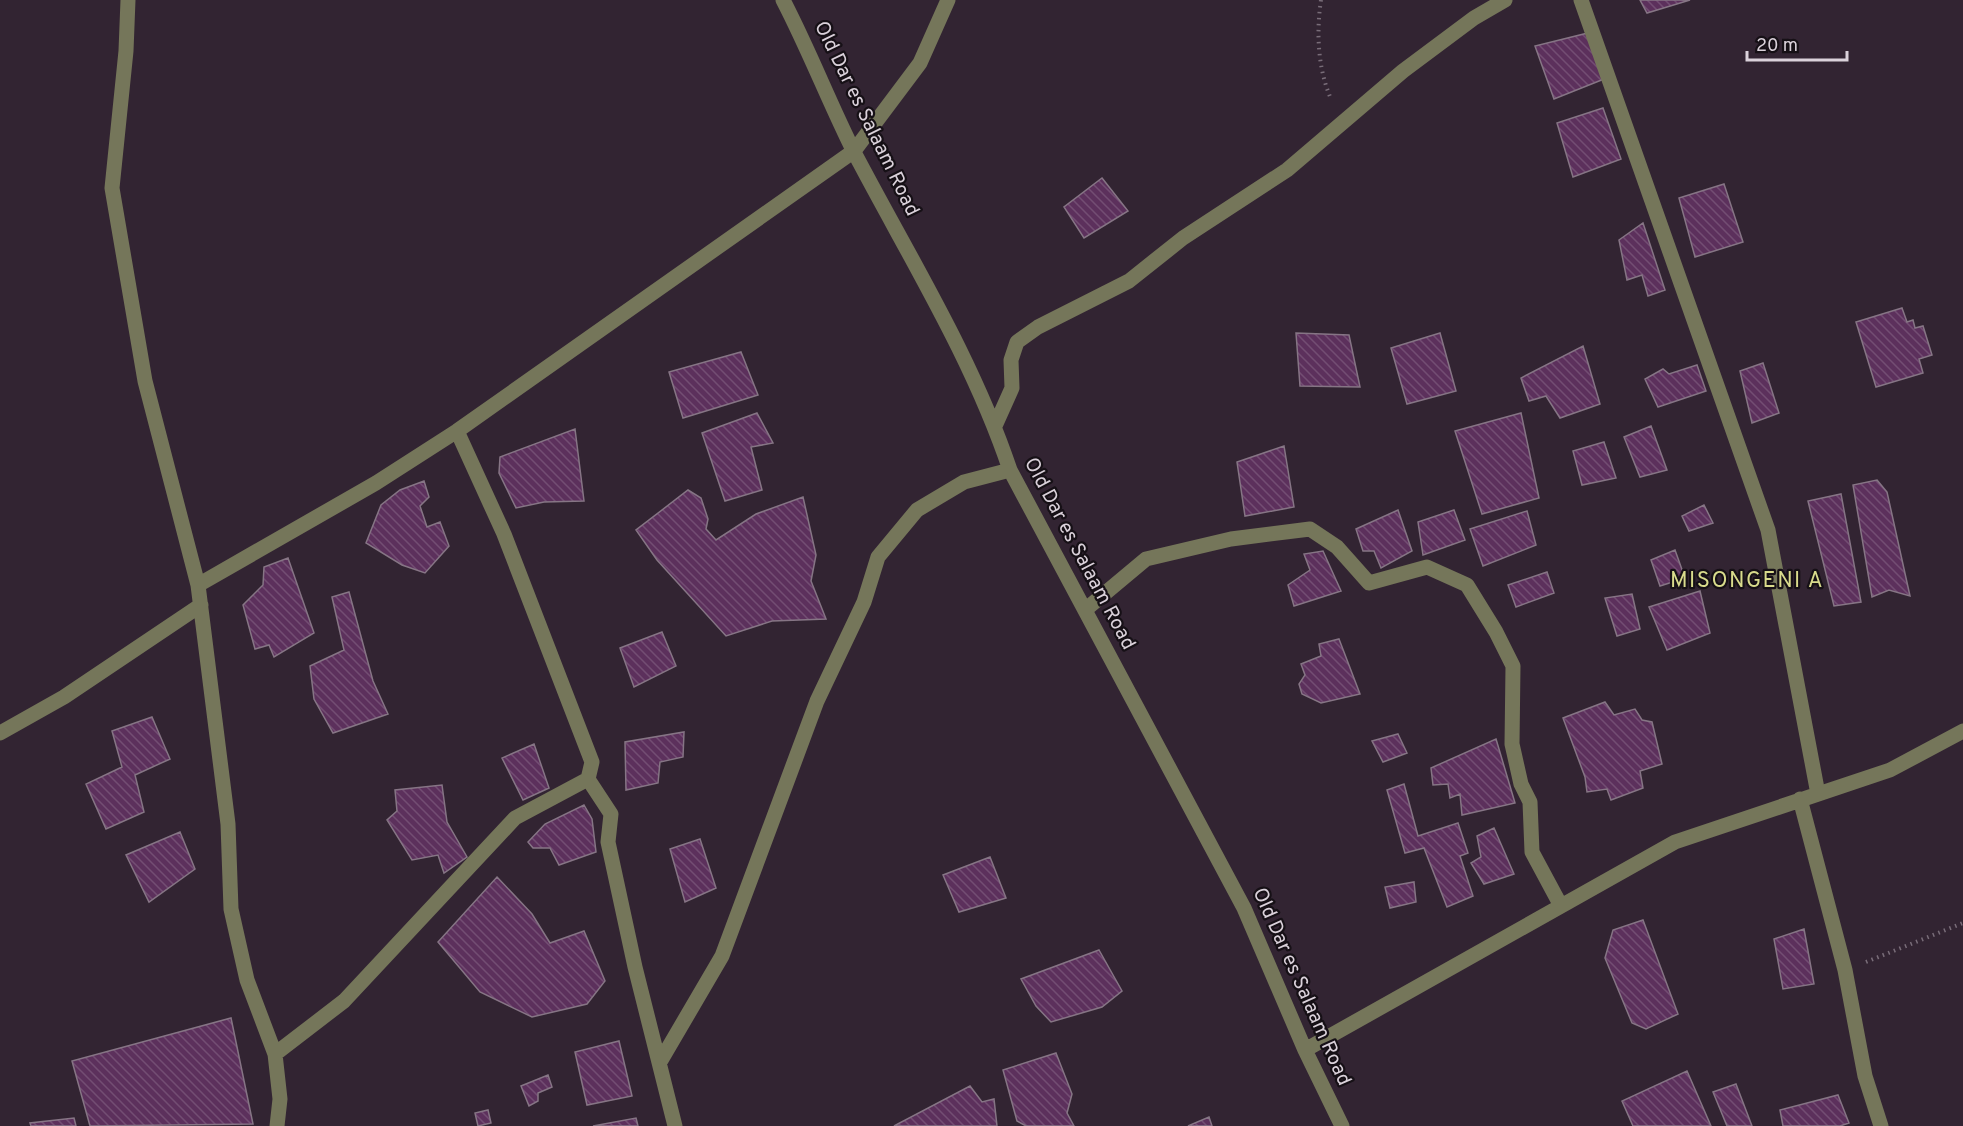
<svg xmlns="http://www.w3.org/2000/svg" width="1963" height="1126" viewBox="0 0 1963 1126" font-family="Overpass,sans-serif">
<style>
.building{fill:url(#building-back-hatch);stroke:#867585;stroke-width:1.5}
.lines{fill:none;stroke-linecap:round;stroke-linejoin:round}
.path{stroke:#796d79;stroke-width:4;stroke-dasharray:1.5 4.5;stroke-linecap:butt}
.minor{stroke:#75765a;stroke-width:15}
.labels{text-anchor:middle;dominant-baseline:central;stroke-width:4.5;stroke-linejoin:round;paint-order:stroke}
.street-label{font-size:20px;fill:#dad1da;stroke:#161016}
.quarter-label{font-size:22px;letter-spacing:1.5px;fill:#d9db8c;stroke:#161016}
</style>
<defs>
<pattern id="building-back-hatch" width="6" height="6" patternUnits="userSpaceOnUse" patternTransform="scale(1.5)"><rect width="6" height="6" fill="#5c305c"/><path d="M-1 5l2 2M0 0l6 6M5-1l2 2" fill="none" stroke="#734d73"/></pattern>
</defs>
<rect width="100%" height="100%" fill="#322432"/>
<path class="building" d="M 1640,0 L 1690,0 L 1647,13 Z
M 1588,33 L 1604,79 L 1554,99 L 1535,46 Z
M 1603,108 L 1621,159 L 1573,177 L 1557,123 Z
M 1102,178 L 1128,211 L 1084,238 L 1064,207 Z
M 1724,184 L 1743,242 L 1695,257 L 1679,198 Z
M 1643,223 L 1665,290 L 1648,296 L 1642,275 L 1627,280 L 1619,240 Z
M 1902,308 L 1907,322 L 1913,320 L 1915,328 L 1923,326 L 1932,355 L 1919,359 L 1923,373 L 1876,387 L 1856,322 Z
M 1296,333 L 1349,335 L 1360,387 L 1300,386 Z
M 1440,333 L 1456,391 L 1407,404 L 1391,348 Z
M 1583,346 L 1600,404 L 1560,418 L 1546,396 L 1529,401 L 1521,378 Z
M 741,352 L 758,395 L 683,418 L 669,372 Z
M 1763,363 L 1779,413 L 1752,423 L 1740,371 Z
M 1697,365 L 1706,391 L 1658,407 L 1645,379 L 1663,369 L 1669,374 Z
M 757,413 L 773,443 L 751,447 L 762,490 L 725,501 L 702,433 Z
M 1521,413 L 1539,498 L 1482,514 L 1455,431 Z
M 1651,426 L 1667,470 L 1640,477 L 1624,437 Z
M 575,429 L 584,501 L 544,502 L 516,508 L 499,473 L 500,457 Z
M 1604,442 L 1616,478 L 1582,485 L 1573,451 Z
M 1284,446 L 1294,507 L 1245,516 L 1237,462 Z
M 1877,480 L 1887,492 L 1910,596 L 1889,590 L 1872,597 L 1853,485 Z
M 424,481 L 429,497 L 420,506 L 427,527 L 440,522 L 449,546 L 425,573 L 402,565 L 366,543 L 381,505 L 400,490 Z
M 688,490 L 701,498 L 708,519 L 706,529 L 716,540 L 756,514 L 803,497 L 816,555 L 811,581 L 826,619 L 772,621 L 726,636 L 657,560 L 636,530 Z
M 1841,494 L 1861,602 L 1834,606 L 1808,501 Z
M 1704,505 L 1713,523 L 1689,531 L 1682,516 Z
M 1398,510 L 1412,551 L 1381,568 L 1374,551 L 1363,551 L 1356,529 Z
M 1454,510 L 1465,540 L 1423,555 L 1418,522 Z
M 1527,511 L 1536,545 L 1483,566 L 1470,529 Z
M 1675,550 L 1685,578 L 1660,586 L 1651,560 Z
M 1323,551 L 1341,591 L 1294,606 L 1288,585 L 1310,570 L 1304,554 Z
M 288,558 L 314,633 L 274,657 L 269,645 L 255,649 L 243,605 L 263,585 L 264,567 Z
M 1547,572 L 1554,593 L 1516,607 L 1508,585 Z
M 1700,591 L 1710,633 L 1667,650 L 1649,607 Z
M 349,592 L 373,681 L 388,714 L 333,733 L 314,699 L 310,666 L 344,650 L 332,597 Z
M 1632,594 L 1640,629 L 1617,636 L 1605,598 Z
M 662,632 L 676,666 L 634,687 L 620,648 Z
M 1339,639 L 1360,694 L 1321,703 L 1302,694 L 1299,684 L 1305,675 L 1301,664 L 1321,656 L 1319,644 Z
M 1605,702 L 1614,715 L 1635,709 L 1642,720 L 1652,722 L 1662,764 L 1640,771 L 1643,788 L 1611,800 L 1607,789 L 1587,792 L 1585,777 L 1563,718 Z
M 152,717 L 170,759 L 135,775 L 144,812 L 106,829 L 86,784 L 122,767 L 112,731 Z
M 684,732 L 683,757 L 660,762 L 658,783 L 626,790 L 625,742 Z
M 1398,734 L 1407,753 L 1383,762 L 1372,741 Z
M 1496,739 L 1515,803 L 1462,815 L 1460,794 L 1450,798 L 1448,784 L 1433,785 L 1431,768 Z
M 534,744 L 549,788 L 523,800 L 502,758 Z
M 1404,784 L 1418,836 L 1458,823 L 1468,853 L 1460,856 L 1473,896 L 1447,907 L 1424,848 L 1405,853 L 1387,790 Z
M 442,785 L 447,822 L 467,857 L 444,873 L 438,855 L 412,860 L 387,820 L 397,811 L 395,790 Z
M 584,805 L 592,819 L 596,852 L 559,865 L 550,848 L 533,848 L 528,842 L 545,824 Z
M 1494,828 L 1514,874 L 1484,884 L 1471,863 L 1481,857 L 1477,836 Z
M 180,832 L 195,869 L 149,902 L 126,855 Z
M 700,839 L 716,888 L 685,902 L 670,849 Z
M 990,857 L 1006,898 L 959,912 L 943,875 Z
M 497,877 L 532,914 L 550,943 L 584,931 L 605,981 L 587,1004 L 532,1017 L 480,992 L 438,942 Z
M 1414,882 L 1416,902 L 1390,908 L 1385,887 Z
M 1643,920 L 1678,1014 L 1646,1029 L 1632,1023 L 1605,958 L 1613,930 Z
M 1804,929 L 1814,984 L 1783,989 L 1774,939 Z
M 1099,950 L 1122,991 L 1102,1007 L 1051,1022 L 1036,1006 L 1021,979 Z
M 231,1018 L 253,1124 L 90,1126 L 72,1061 Z
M 619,1041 L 632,1096 L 587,1105 L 575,1052 Z
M 1056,1053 L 1072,1094 L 1067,1113 L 1074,1126 L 1026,1126 L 1017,1121 L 1003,1070 Z
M 1687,1071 L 1711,1126 L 1633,1126 L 1622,1101 Z
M 548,1075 L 552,1087 L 538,1093 L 538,1101 L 529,1106 L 521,1086 Z
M 1736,1084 L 1752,1126 L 1727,1126 L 1713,1092 Z
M 970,1086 L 982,1102 L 994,1099 L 997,1126 L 894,1126 Z
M 1838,1095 L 1849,1123 L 1840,1126 L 1783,1126 L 1780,1110 Z
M 488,1110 L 491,1123 L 478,1126 L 475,1113 Z
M 1209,1117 L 1212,1126 L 1188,1126 Z
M 74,1118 L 76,1126 L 31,1126 L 30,1123 Z
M 636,1118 L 638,1126 L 593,1126 Z"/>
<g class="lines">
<path class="path" d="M 1321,0 C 1316,33 1318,69 1331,99
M 1866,962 L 1963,923"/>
<path class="minor" d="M 128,0 L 126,51 L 112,188 L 145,381 L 198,585 L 228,824 L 231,909 L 247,980 L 275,1054 L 280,1099 L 277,1126
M 783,0 C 809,50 829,102 854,152 C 909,257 972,357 1010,470 L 1244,908 L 1305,1050 L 1342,1126
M 1581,0 L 1768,530 L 1818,794
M 995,426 L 1012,388 L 1011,360 L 1017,342 L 1038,327 L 1129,281 L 1183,238 L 1287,170 L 1403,71 L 1474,18 L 1505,0
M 457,431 L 504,534 L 592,762 L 588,779 L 611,814 L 608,842 L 635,967 L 675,1126
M 198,585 L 376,483 L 457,431 L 854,151 L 920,63 L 948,0
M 1085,610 L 1146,559 L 1231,539 L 1310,529 L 1337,547 L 1369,583 L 1427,567 L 1467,585 L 1496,632 L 1513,666 L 1512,744 L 1521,784 L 1530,802 L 1532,852 L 1561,906
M 0,733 L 64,697 L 201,605
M 1800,799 L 1845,970 L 1865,1076 L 1881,1126
M 1305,1050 L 1675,842 L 1890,770 L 1963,731
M 275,1054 L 344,1001 L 515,818 L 588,779
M 660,1062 L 722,956 L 817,701 L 864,602 L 878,557 L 917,510 L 964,482 L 1010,470"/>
</g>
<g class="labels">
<g class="street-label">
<text transform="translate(866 119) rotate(64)">Old Dar es Salaam Road</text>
<text transform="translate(1079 554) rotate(62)">Old Dar es Salaam Road</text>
<text transform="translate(1301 987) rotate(66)">Old Dar es Salaam Road</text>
</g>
<g class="quarter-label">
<text x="1747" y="581">MISONGENI A</text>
</g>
</g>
<path d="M1747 51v9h100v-9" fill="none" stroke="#dad1da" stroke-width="3"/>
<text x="1756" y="51" font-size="18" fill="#dad1da" stroke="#161016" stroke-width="4.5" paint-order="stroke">20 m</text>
</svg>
